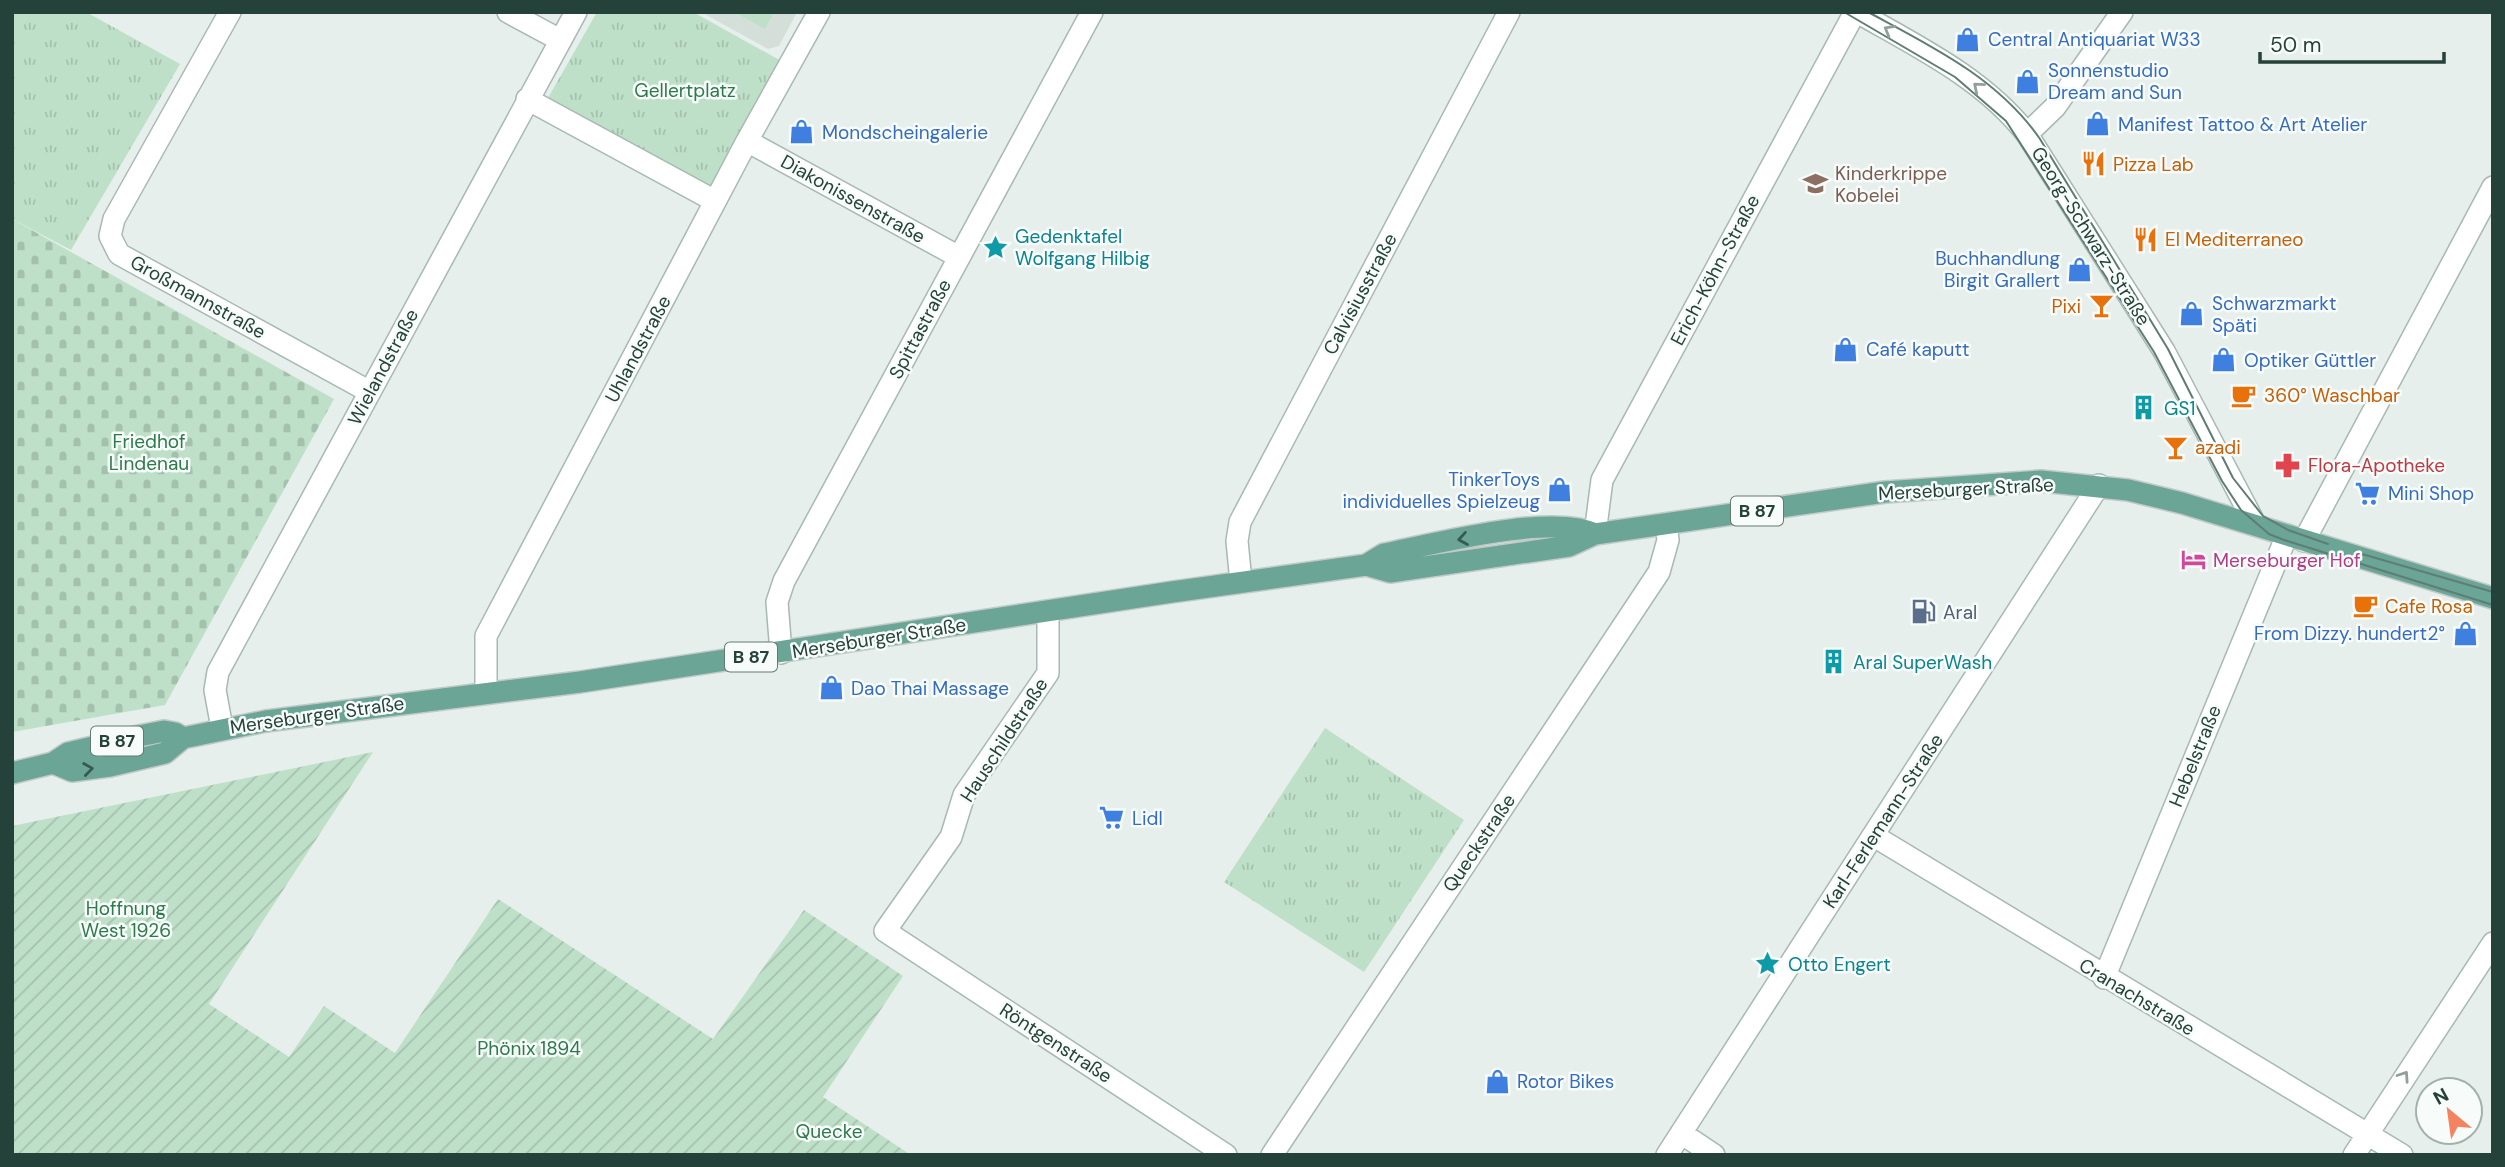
<svg xmlns="http://www.w3.org/2000/svg" width="2505" height="1167" viewBox="0 0 2505 1167" font-family="'DM Sans',sans-serif">
<style>
.built{fill:#d4dfda}
.cemetery{fill:url(#cemetery-stones)}
.park{fill:url(#park-tufts)}
.garden{fill:url(#garden-furrows)}
.pitch{fill:#bfe0c8}
.lines{fill:none;stroke-linecap:round;stroke-linejoin:round}
.minor-casing{stroke:#a8b8b2;stroke-width:24}
.major-casing{stroke:#c2cac8;stroke-width:24}
.minor{stroke:#fff;stroke-width:21}
.major{stroke:#6aa596;stroke-width:21}
.tram{stroke:#5f7d75;stroke-width:2}
.oneway{stroke:#92a09c}
.oneway2{stroke:#365b51}
.labels{text-anchor:middle;dominant-baseline:central;stroke-width:5;stroke-linejoin:round;paint-order:stroke}
.shield{fill:#f7fbf9;stroke:#637a73;stroke-width:2}
.shield-label{font-size:18px;font-weight:bold;fill:#24423a}
.shop-label{font-size:19px;fill:#366cbe;stroke:#f7fbf9;text-anchor:start}
.park-label{font-size:19px;fill:#2d7a4b;stroke:#f7fbf9}
.food-label{font-size:19px;fill:#c56008;stroke:#f7fbf9;text-anchor:start}
.education-label{font-size:19px;fill:#785e54;stroke:#f7fbf9;text-anchor:start}
.street-label{font-size:19px;fill:#24423a;stroke:#f7fbf9}
.culture-label{font-size:19px;fill:#0d838f;stroke:#f7fbf9;text-anchor:start}
.health-label{font-size:19px;fill:#be3a42;stroke:#f7fbf9;text-anchor:start}
.hotel-label{font-size:19px;fill:#b23c85;stroke:#f7fbf9;text-anchor:start}
.service-label{font-size:19px;fill:#4e5e75;stroke:#f7fbf9;text-anchor:start}
</style>
<defs>
<pattern id="cemetery-stones" width="16" height="16" patternUnits="userSpaceOnUse" patternTransform="scale(1.75)"><rect width="16" height="16" fill="#bfe0c8"/><path d="M2 7V4a2 2 0 0 1 4 0v3zM10 15v-3a2 2 0 0 1 4 0v3z" fill="#a4c1ad"/></pattern>
<pattern id="park-tufts" width="24" height="20" patternUnits="userSpaceOnUse" patternTransform="scale(1.75)"><rect width="24" height="20" fill="#bfe0c8"/><path d="M3 7l-1-3M5 7V3M7 7l1-3M15 17l-1-3M17 17v-4M19 17l1-3" fill="none" stroke="#a4c1ad"/></pattern>
<pattern id="garden-furrows" width="10" height="10" patternUnits="userSpaceOnUse" patternTransform="scale(1.75)"><rect width="10" height="10" fill="#bfe0c8"/><path d="M-1 1l2-2M0 10L10 0M9 11l2-2" fill="none" stroke="#a4c1ad"/></pattern>
</defs>
<rect width="100%" height="100%" fill="#e6efeb"/>
<path class="built" d="M 701,12 L 797,12 L 779,46 L 768,49 Z"/>
<path class="cemetery" d="M 12,219 L 334,399 L 165,705 L 12,732 Z"/>
<path class="park" d="M 12,12 L 86,12 L 180,64 L 71,250 L 12,219 Z
M 597,12 L 693,12 L 783,62 L 715,188 L 548,98 Z
M 1325,728 L 1464,820 L 1364,972 L 1224,882 Z"/>
<path class="garden" d="M 373,752 L 209,1004 L 289,1057 L 324,1006 L 395,1053 L 498,899 L 713,1039 L 804,910 L 903,976 L 823,1097 L 911,1155 L 12,1155 L 12,826 Z"/>
<path class="pitch" d="M 734,12 L 774,12 L 765,29 Z"/>
<g class="lines">
<defs>
<path id="minor" d="M 230,12 L 114,219 L 110,236 L 119,254 L 370,392
M 508,12 L 560,40
M 1857,12 C 1918,47 1983,78 2027,134 L 2164,351 L 2255,524
M 527,99 L 715,201
M 2027,134 L 2055,107 L 2122,12
M 747,141 L 959,257
M 1595,534 L 1602,480 L 1855,12
M 2304,541 L 2493,187
M 1241,582 L 1237,541 L 1240,522 L 1509,12
M 1048,612 L 1048,673 L 964,795 L 951,837 L 885,931 L 1226,1155
M 781,653 L 777,602 L 784,581 L 1092,12
M 486,693 L 486,636 L 747,141 L 819,12
M 222,728 L 215,690 L 218,672 L 576,12
M 1874,836 L 2402,1155
M 2104,978 L 2287,535
M 1681,1133 L 1714,1155
M 1272,1155 L 1659,572 L 1668,540 L 1666,524
M 1667,1155 L 2099,485
M 2354,1155 L 2493,943"/>
<path id="major" d="M 1366,565 L 1384,554 C 1434,544 1552,513 1595,534
M 53,763 L 72,771 L 110,766 L 165,753 L 183,738 L 266,721 L 580,682 L 1172,592 L 1366,565 L 1390,572 L 1569,546 L 1595,534 L 1885,492 L 2041,481 L 2128,490 L 2182,503 L 2493,598
M 12,773 L 53,763 L 68,753 L 139,736 L 164,731 L 175,733 L 183,738"/>
</defs>
<use href="#minor" class="minor-casing"/>
<use href="#major" class="major-casing"/>
<use href="#minor" class="minor"/>
<use href="#major" class="major"/>
<path class="tram" d="M 1844,12 L 1955,77 L 2006,121 L 2154,352 L 2222,481 L 2241,510 L 2269,534 L 2284,540 L 2493,605
M 1868,12 C 1931,46 1998,78 2040,139 L 2168,349 L 2233,478 L 2263,516 L 2288,530 L 2328,544
M 2355,552 L 2493,592"/>
</g>
<defs><path id="oneway-chevron" d="M-2-3.5L2.5 0L-2 3.5" fill="none" stroke-width="1.6" stroke-linecap="round" stroke-linejoin="round" transform="scale(1.75)"/></defs>
<g class="oneway">
<use href="#oneway-chevron" transform="translate(1889 30) rotate(-150)"/>
<use href="#oneway-chevron" transform="translate(1978 87) rotate(-140)"/>
<use href="#oneway-chevron" transform="translate(2404 1076) rotate(-56)"/>
</g>
<g class="oneway2">
<use href="#oneway-chevron" transform="translate(1463 539) rotate(170)"/>
<use href="#oneway-chevron" transform="translate(88 769) rotate(-8)"/>
</g>
<defs>
<symbol id="shop-bare" viewBox="-9 -9 18 18"><path d="M-5-2.5h2.3a2.7 3.5 0 0 1 5.4 0H5L5.5 6h-11ZM-1.5-2.5h3a1.5 2.3 0 0 0-3 0Z" fill="#3f7fe0" stroke="#f7fbf9" stroke-width="2.5" paint-order="stroke"/></symbol>
<symbol id="restaurant-bare" viewBox="-9 -9 18 18"><path d="M-5-6h1v4h1v-4h1v4h1v-4h1v5L-1.5 .5V6h-2V.5L-5-1ZM5-6V6H3V1.5H1.5Q1.5-4 5-6Z" fill="#e8710a" stroke="#f7fbf9" stroke-width="2.5" paint-order="stroke"/></symbol>
<symbol id="school-bare" viewBox="-9 -9 18 18"><path d="M0-5L7-2L0 1L-7-2ZM-4 1L0 2.5L4 1V4Q0 6-4 4Z" fill="#8d6e63" stroke="#f7fbf9" stroke-width="2.5" paint-order="stroke"/></symbol>
<symbol id="sight-bare" viewBox="-9 -9 18 18"><path d="M0-6L1.8-2.2L6-1.7L2.9 1.2L3.7 5.4L0 3.3L-3.7 5.4L-2.9 1.2L-6-1.7L-1.8-2.2Z" fill="#0f9aa8" stroke="#f7fbf9" stroke-width="2.5" paint-order="stroke"/></symbol>
<symbol id="bar-bare" viewBox="-9 -9 18 18"><path d="M-6-5H6L.8 .8V4.5H3.5V6h-7V4.5H-.8V.8Z" fill="#e8710a" stroke="#f7fbf9" stroke-width="2.5" paint-order="stroke"/></symbol>
<symbol id="cafe-bare" viewBox="-9 -9 18 18"><path d="M-5.5-4.5H6V0H3Q3 3.5 0 3.5H-2.5Q-5.5 3.5-5.5 0ZM3-3.2v2h1.7v-2ZM-6 4.5H4V6H-6Z" fill="#e8710a" stroke="#f7fbf9" stroke-width="2.5" paint-order="stroke"/></symbol>
<symbol id="building-bare" viewBox="-9 -9 18 18"><path d="M-4-6H4V6H1V3H-1V6H-4ZM-2.5-4.3h1.7v1.8h-1.7ZM.8-4.3h1.7v1.8H.8ZM-2.5-1h1.7V.8h-1.7ZM.8-1h1.7V.8H.8Z" fill="#0f9aa8" stroke="#f7fbf9" stroke-width="2.5" paint-order="stroke"/></symbol>
<symbol id="pharmacy-bare" viewBox="-9 -9 18 18"><path d="M-2-6h4v4h4v4h-4v4h-4v-4h-4v-4h4Z" fill="#e0444e" stroke="#f7fbf9" stroke-width="2.5" paint-order="stroke"/></symbol>
<symbol id="supermarket-bare" viewBox="-9 -9 18 18"><path d="M-6-5.5h2.5l.6 2H6L4.5 2H-2.5L-4.4-4H-6ZM-1.5 3.2a1.3 1.3 0 1 0 .1 0ZM3 3.2a1.3 1.3 0 1 0 .1 0Z" fill="#3f7fe0" stroke="#f7fbf9" stroke-width="2.5" paint-order="stroke"/></symbol>
<symbol id="hotel-bare" viewBox="-9 -9 18 18"><path d="M-6-4.5h1.5V1H6V5H4.5V3h-9V5H-6ZM-4 0a1.8 1.8 0 1 1 3.6 0ZM.5 0V-2.5h3Q6-2.5 6 0Z" fill="#d1479c" stroke="#f7fbf9" stroke-width="2.5" paint-order="stroke"/></symbol>
<symbol id="fuel-bare" viewBox="-9 -9 18 18"><path d="M-5.5-6h7V0h2V4h1.3V-2.5L3-4.5l.8-.8L6-3V5H2.5V1h-1V6h-7ZM-4.2-4.7v3.2H.2V-4.7Z" fill="#5c6f8a" stroke="#f7fbf9" stroke-width="2.5" paint-order="stroke"/></symbol>
</defs>
<g fill-rule="evenodd">
<use href="#shop-bare" x="1950" y="22" width="35" height="35"/>
<use href="#shop-bare" x="2010" y="64" width="35" height="35"/>
<use href="#shop-bare" x="2080" y="106" width="35" height="35"/>
<use href="#shop-bare" x="784" y="114" width="35" height="35"/>
<use href="#restaurant-bare" x="2076" y="146" width="35" height="35"/>
<use href="#school-bare" x="1798" y="166" width="35" height="35"/>
<use href="#restaurant-bare" x="2128" y="222" width="35" height="35"/>
<use href="#sight-bare" x="978" y="230" width="35" height="35"/>
<use href="#shop-bare" x="2062" y="252" width="35" height="35"/>
<use href="#bar-bare" x="2084" y="288" width="35" height="35"/>
<use href="#shop-bare" x="2174" y="296" width="35" height="35"/>
<use href="#shop-bare" x="1828" y="332" width="35" height="35"/>
<use href="#shop-bare" x="2206" y="342" width="35" height="35"/>
<use href="#cafe-bare" x="2226" y="378" width="35" height="35"/>
<use href="#building-bare" x="2126" y="390" width="35" height="35"/>
<use href="#bar-bare" x="2158" y="430" width="35" height="35"/>
<use href="#pharmacy-bare" x="2270" y="448" width="35" height="35"/>
<use href="#shop-bare" x="1542" y="472" width="35" height="35"/>
<use href="#supermarket-bare" x="2350" y="476" width="35" height="35"/>
<use href="#hotel-bare" x="2176" y="542" width="35" height="35"/>
<use href="#cafe-bare" x="2348" y="588" width="35" height="35"/>
<use href="#fuel-bare" x="1906" y="594" width="35" height="35"/>
<use href="#shop-bare" x="2448" y="616" width="35" height="35"/>
<use href="#building-bare" x="1816" y="644" width="35" height="35"/>
<use href="#shop-bare" x="814" y="670" width="35" height="35"/>
<use href="#supermarket-bare" x="1094" y="800" width="35" height="35"/>
<use href="#sight-bare" x="1750" y="946" width="35" height="35"/>
<use href="#shop-bare" x="1480" y="1064" width="35" height="35"/>
</g>
<g class="labels">
<g class="shield">
<rect x="1731" y="496.5" width="52" height="29" rx="5"/>
<rect x="725" y="642.5" width="52" height="29" rx="5"/>
<rect x="91" y="726.5" width="52" height="29" rx="5"/>
</g>
<g class="shield-label">
<text x="1757" y="511">B 87</text>
<text x="751" y="657">B 87</text>
<text x="117" y="741">B 87</text>
</g>
<g class="shop-label">
<text x="1988" y="39">Central Antiquariat W33</text>
<text x="2048" y="70">Sonnenstudio<tspan x="2048" dy="22">Dream and Sun</tspan></text>
<text x="2118" y="124">Manifest Tattoo &amp; Art Atelier</text>
<text x="822" y="132">Mondscheingalerie</text>
<text x="2060" y="258" text-anchor="end">Buchhandlung<tspan x="2060" dy="22">Birgit Grallert</tspan></text>
<text x="2212" y="303">Schwarzmarkt<tspan x="2212" dy="22">Späti</tspan></text>
<text x="1866" y="349">Café kaputt</text>
<text x="2244" y="360">Optiker Güttler</text>
<text x="1540" y="479" text-anchor="end">TinkerToys<tspan x="1540" dy="22">individuelles Spielzeug</tspan></text>
<text x="2388" y="493">Mini Shop</text>
<text x="2445" y="633" text-anchor="end">From Dizzy. hundert2°</text>
<text x="851" y="688">Dao Thai Massage</text>
<text x="1132" y="818">Lidl</text>
<text x="1517" y="1081">Rotor Bikes</text>
</g>
<g class="park-label">
<text x="685" y="90">Gellertplatz</text>
<text x="149" y="441">Friedhof<tspan x="149" dy="22">Lindenau</tspan></text>
<text x="126" y="908">Hoffnung<tspan x="126" dy="22">West 1926</tspan></text>
<text x="529" y="1048">Phönix 1894</text>
<text x="829" y="1131">Quecke</text>
</g>
<g class="food-label">
<text x="2113" y="164">Pizza Lab</text>
<text x="2165" y="239">El Mediterraneo</text>
<text x="2081" y="306" text-anchor="end">Pixi</text>
<text x="2264" y="395">360° Waschbar</text>
<text x="2195" y="447">azadi</text>
<text x="2385" y="606">Cafe Rosa</text>
</g>
<g class="education-label">
<text x="1835" y="173">Kinderkrippe<tspan x="1835" dy="22">Kobelei</tspan></text>
</g>
<g class="street-label">
<text transform="translate(853 199) rotate(29)">Diakonissenstraße</text>
<text transform="translate(2091 236) rotate(58)">Georg-Schwarz-Straße</text>
<text transform="translate(1715 270) rotate(-62)">Erich-Köhn-Straße</text>
<text transform="translate(1360 294) rotate(-62)">Calvisiusstraße</text>
<text transform="translate(198 297) rotate(29)">Großmannstraße</text>
<text transform="translate(920 329) rotate(-62)">Spittastraße</text>
<text transform="translate(638 349) rotate(-62)">Uhlandstraße</text>
<text transform="translate(383 367) rotate(-62)">Wielandstraße</text>
<text transform="translate(1966 489) rotate(-3)">Merseburger Straße</text>
<text transform="translate(879 638) rotate(-9)">Merseburger Straße</text>
<text transform="translate(317 715) rotate(-8)">Merseburger Straße</text>
<text transform="translate(1004 740) rotate(-57)">Hauschildstraße</text>
<text transform="translate(2195 756) rotate(-68)">Hebelstraße</text>
<text transform="translate(1883 821) rotate(-57)">Karl-Ferlemann-Straße</text>
<text transform="translate(1479 843) rotate(-56)">Queckstraße</text>
<text transform="translate(2137 997) rotate(31)">Cranachstraße</text>
<text transform="translate(1056 1043) rotate(33)">Röntgenstraße</text>
</g>
<g class="culture-label">
<text x="1015" y="236">Gedenktafel<tspan x="1015" dy="22">Wolfgang Hilbig</tspan></text>
<text x="2164" y="408">GS1</text>
<text x="1853" y="662">Aral SuperWash</text>
<text x="1788" y="964">Otto Engert</text>
</g>
<g class="health-label">
<text x="2308" y="465">Flora-Apotheke</text>
</g>
<g class="hotel-label">
<text x="2213" y="560">Merseburger Hof</text>
</g>
<g class="service-label">
<text x="1943" y="612">Aral</text>
</g>
</g>
<rect width="2505" height="1167" fill="none" stroke="#24423a" stroke-width="28"/>
<g transform="translate(2449 1111) rotate(331)"><circle r="33" fill="#f7fbf9" stroke="#a3b1ad" stroke-width="2"/>
<path d="M0-5L12 26L0 18L-12 26Z" fill="#f4845f"/>
<text y="-10" font-size="19" font-weight="bold" text-anchor="middle" fill="#24423a">N</text>
</g>
<path d="M2260 52v10h184v-10" fill="none" stroke="#24423a" stroke-width="3.5"/>
<text x="2270" y="52" font-size="21" fill="#24423a" stroke="#f7fbf9" stroke-width="5" paint-order="stroke">50 m</text>
</svg>
